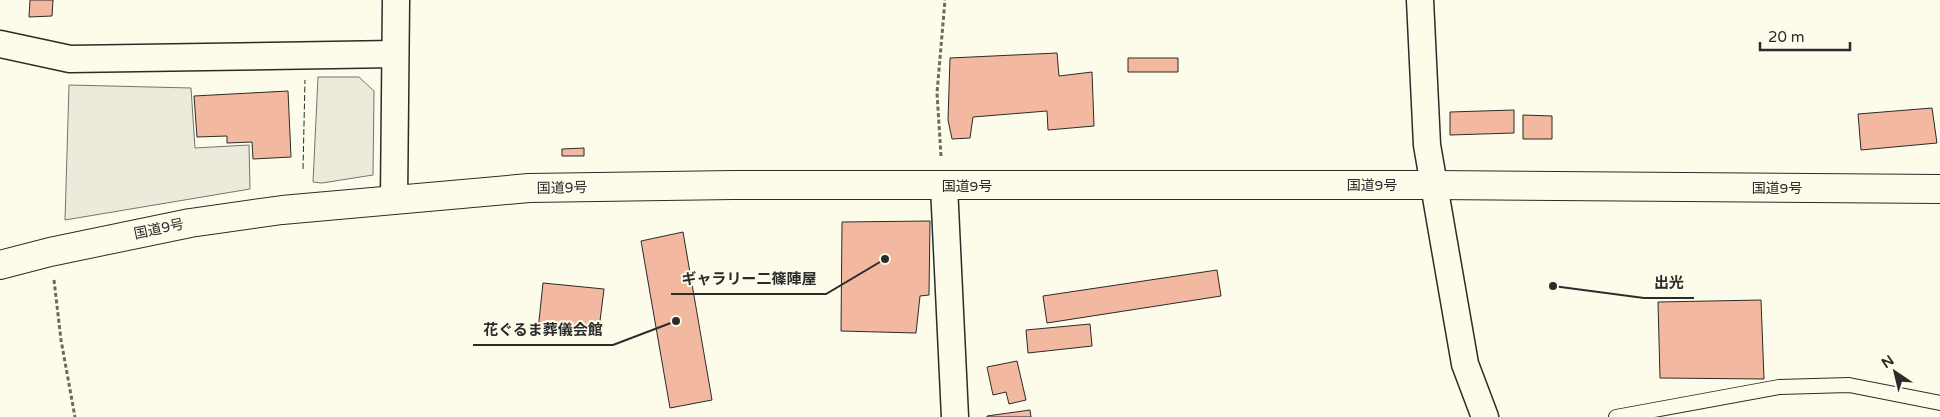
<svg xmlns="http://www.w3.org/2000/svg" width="1940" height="417" viewBox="0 0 1940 417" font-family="'Varela Round','Noto Sans JP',sans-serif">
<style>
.parking{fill:#eceadb;stroke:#74746e}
.building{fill:#f2b8a0;stroke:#2b2b2b}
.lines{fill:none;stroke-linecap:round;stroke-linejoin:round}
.lane-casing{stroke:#2b2b2b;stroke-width:16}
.street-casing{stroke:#2b2b2b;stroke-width:29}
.highway-casing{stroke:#2b2b2b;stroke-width:30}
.path{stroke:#6a6964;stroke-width:3;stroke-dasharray:4 2.5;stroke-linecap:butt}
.lane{stroke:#fdfbea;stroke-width:14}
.street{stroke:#fdfbea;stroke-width:26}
.highway{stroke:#fdfbea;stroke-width:28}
.fence{stroke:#2b2b2b;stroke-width:1;stroke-dasharray:6 2.5;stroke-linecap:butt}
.labels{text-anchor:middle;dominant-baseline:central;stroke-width:4;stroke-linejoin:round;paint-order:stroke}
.street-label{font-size:14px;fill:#2b2b2b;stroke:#fdfbea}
.leader{fill:none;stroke:#2b2b2b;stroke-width:2}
.callout-dot{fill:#2b2b2b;stroke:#fdfbea;stroke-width:2}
.callout-label{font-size:15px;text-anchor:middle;font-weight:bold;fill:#2b2b2b;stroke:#fdfbea;stroke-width:4;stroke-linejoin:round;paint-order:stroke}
</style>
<rect width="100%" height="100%" fill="#fdfbea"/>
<path class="parking" d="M 318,77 L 359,77 L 374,91 L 373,175 L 322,183 L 313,182 Z
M 69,85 L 191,88 L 195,148 L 249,145 L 250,189 L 65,220 Z"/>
<path class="building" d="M 30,0 L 53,0 L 52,16 L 29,17 Z
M 1057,53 L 1059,76 L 1092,72 L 1094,126 L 1048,130 L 1047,111 L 973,117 L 970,138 L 952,139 L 948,120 L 950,58 Z
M 1128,58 L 1178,58 L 1178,72 L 1128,72 Z
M 288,91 L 291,157 L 253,159 L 252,142 L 227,143 L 227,136 L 197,137 L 194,96 Z
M 1932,108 L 1937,143 L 1861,150 L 1858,114 Z
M 1514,110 L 1514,133 L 1450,135 L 1450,112 Z
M 1523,115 L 1552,116 L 1552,139 L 1523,139 Z
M 584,148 L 584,156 L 562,156 L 562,149 Z
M 930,221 L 929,295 L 920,296 L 916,333 L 841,331 L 842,222 Z
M 683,232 L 712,400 L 670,408 L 641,241 Z
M 1217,270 L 1221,296 L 1047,323 L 1043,296 Z
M 543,283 L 604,289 L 598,337 L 538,330 Z
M 1761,300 L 1764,379 L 1660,378 L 1658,302 Z
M 1090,324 L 1092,346 L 1028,353 L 1026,330 Z
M 1017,361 L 1026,400 L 1009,404 L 1006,392 L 993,395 L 987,367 Z
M 1030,410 L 1031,417 L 987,417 L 987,416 Z"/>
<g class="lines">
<defs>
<path id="lane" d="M 1616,417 L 1779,387 L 1849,385 L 1940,403"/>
<path id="street" d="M 1420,0 L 1427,145 L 1465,364 L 1485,417
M 0,44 L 70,59 L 395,54
M 944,186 L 955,417
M 394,199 L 396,0"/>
<path id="highway" d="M 0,265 L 50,252 L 190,223 L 282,210 L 529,188 L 733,185 L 1434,185 L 1940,189"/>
</defs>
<use href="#lane" class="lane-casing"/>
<use href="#street" class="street-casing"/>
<use href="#highway" class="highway-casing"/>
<path class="path" d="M 941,156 L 937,93 L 945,0
M 54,280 L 61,340 L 75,417"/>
<use href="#lane" class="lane"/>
<use href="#street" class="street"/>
<use href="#highway" class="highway"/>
<path class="fence" d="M 303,169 L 305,80"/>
</g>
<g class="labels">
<g class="street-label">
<text x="1372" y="185">国道9号</text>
<text x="967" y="186">国道9号</text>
<text transform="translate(562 188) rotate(-1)">国道9号</text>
<text x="1777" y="188">国道9号</text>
<text transform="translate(159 229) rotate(-12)">国道9号</text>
</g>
</g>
<path class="leader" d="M885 259L826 294H671M1553 286L1644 298H1694M676 321L613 345H473"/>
<g class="callout-dot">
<circle cx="885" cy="259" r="5"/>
<circle cx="1553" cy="286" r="5"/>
<circle cx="676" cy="321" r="5"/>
</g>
<g class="callout-label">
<text x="749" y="284">ギャラリー二篠陣屋</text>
<text x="1669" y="288">出光</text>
<text x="543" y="335">花ぐるま葬儀会館</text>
</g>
<g transform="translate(1895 372) rotate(325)" stroke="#fdfbea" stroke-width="4" paint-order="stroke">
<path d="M0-4L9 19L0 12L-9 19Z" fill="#2b2b2b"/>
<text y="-8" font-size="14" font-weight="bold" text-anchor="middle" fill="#2b2b2b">N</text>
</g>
<path d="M1760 42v8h90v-8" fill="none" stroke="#2b2b2b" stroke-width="2.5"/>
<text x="1768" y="42" font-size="15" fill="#2b2b2b" stroke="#fdfbea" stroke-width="4" paint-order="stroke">20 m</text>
</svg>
